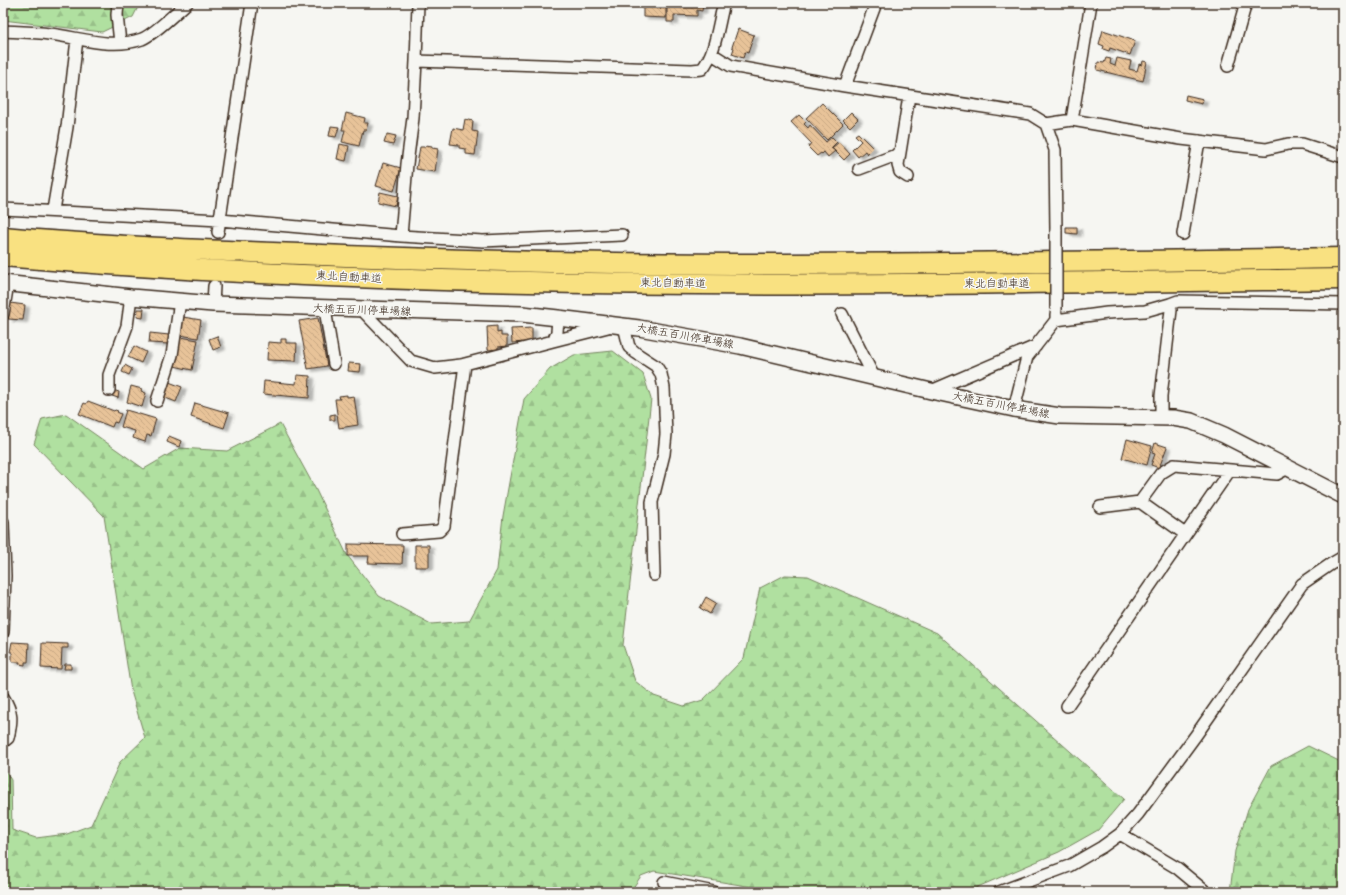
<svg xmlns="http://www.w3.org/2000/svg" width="1346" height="895" viewBox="0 0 1346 895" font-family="Pangolin,'Klee One',sans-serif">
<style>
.forest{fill:url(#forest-firs);stroke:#76855f}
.building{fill:url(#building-back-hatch);stroke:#3b2a1e;filter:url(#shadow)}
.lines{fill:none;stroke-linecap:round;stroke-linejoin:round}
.street-tunnel{stroke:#d1cdc8;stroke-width:11;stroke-dasharray:11 5.5;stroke-linecap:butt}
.street-casing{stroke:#3b2a1e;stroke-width:14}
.secondary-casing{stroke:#3b2a1e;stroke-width:18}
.highway-casing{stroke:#3b2a1e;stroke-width:23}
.street{stroke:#f6f6f2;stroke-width:11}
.secondary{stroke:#f6f6f2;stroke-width:15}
.highway{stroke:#f9e181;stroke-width:20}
.street-bridge-casing{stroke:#3b2a1e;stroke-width:14;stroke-linecap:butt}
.street-bridge{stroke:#f6f6f2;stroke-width:11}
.labels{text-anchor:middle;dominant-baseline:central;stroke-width:3;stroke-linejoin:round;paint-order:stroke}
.street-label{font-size:11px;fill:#3b2a1e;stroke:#f6f6f2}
</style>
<defs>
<pattern id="forest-firs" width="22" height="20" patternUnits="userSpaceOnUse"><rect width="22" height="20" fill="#b0e0a0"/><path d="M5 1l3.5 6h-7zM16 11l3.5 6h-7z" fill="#98c089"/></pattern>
<pattern id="building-back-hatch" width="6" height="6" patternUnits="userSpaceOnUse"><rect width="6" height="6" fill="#e8c399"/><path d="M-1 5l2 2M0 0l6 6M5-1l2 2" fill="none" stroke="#c8a883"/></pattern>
<filter id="shadow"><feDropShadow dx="4.5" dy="2.5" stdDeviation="1" flood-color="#0004"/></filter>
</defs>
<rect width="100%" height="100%" fill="#f6f6f2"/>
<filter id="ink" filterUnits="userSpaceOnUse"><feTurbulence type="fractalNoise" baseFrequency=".025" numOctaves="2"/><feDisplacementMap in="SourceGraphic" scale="8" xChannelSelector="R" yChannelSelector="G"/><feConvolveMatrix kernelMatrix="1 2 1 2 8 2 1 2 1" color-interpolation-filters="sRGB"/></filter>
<g filter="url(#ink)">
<path class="forest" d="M 3,3 L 140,3 L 133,17 L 102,32 L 3,20 Z
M 613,351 L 643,374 L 651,399 L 623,645 L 635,681 L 654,696 L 684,706 L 703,700 L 744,658 L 760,588 L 785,575 L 808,576 L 937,633 L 1124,799 L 1098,830 L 1059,852 L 966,892 L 784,892 L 654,871 L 641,876 L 630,892 L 3,892 L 3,767 L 11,780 L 12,830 L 36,838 L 67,834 L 91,825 L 120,762 L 145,738 L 131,691 L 104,516 L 34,444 L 42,419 L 66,414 L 144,469 L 180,448 L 227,451 L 280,424 L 316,490 L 347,555 L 379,596 L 431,624 L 469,621 L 497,570 L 503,516 L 524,399 L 550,369 L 574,355 Z
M 1308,746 L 1343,763 L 1343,892 L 1230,892 L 1235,851 L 1248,809 L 1271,766 Z"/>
<path class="building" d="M 667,3 L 703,3 L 702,11 L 697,10 L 697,16 L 674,15 L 674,22 L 667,22 Z
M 643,7 L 666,7 L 666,18 L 643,17 Z
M 738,29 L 754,35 L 748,53 L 745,52 L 743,58 L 732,54 L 734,48 L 732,47 Z
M 1103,30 L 1135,41 L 1130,55 L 1110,48 L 1109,51 L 1103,49 L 1104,46 L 1099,44 Z
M 1106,58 L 1111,59 L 1110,64 L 1115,66 L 1117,58 L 1131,61 L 1129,69 L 1137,71 L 1139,64 L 1142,65 L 1143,61 L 1147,62 L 1143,81 L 1097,70 L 1098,62 L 1104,63 Z
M 1186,95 L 1203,99 L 1202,104 L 1185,100 Z
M 822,103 L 843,124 L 827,140 L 806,118 Z
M 851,112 L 858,119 L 850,127 L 843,120 Z
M 346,113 L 365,118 L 364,123 L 368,123 L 366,130 L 363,130 L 359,146 L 342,142 L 345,130 L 342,130 Z
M 799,115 L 806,122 L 804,124 L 808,128 L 810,125 L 826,142 L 832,137 L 837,142 L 831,148 L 835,151 L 828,157 L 824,152 L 822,154 L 821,153 L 817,156 L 808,147 L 811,143 L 791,122 Z
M 465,119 L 473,121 L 472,131 L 478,132 L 475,155 L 466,154 L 466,149 L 459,148 L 459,145 L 450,144 L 453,128 L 463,130 Z
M 331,126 L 339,127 L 336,137 L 329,136 Z
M 858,133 L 873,148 L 867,154 L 865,151 L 858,157 L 852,150 L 861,141 L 855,135 Z
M 387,134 L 396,136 L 393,145 L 384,143 Z
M 839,142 L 850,154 L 844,160 L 832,148 Z
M 340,144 L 349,146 L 346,161 L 337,159 Z
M 426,145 L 432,146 L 432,148 L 438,149 L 435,172 L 416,169 L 420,147 L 425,147 Z
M 383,163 L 401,168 L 394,191 L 376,186 Z
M 380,192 L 398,196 L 396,206 L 378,202 Z
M 1066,227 L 1077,227 L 1077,234 L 1066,233 Z
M 10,303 L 25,305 L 23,320 L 8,319 Z
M 138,309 L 144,309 L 143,318 L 137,317 Z
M 183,317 L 201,320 L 198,338 L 180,335 Z
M 318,318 L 327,366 L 308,369 L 299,321 Z
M 497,326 L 497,333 L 501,332 L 501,336 L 507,336 L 507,346 L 498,347 L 498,349 L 488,350 L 487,327 Z
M 532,328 L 532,342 L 525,345 L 525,342 L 512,343 L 511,329 Z
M 150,333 L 169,335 L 169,344 L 149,343 Z
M 217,336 L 221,347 L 213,350 L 209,339 Z
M 180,337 L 198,340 L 192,370 L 174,366 Z
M 281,339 L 286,339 L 286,343 L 297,343 L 296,361 L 267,360 L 268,342 L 281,343 Z
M 134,346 L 146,352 L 141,363 L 128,357 Z
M 349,363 L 361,364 L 360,372 L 348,371 Z
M 125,365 L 132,369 L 129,375 L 122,372 Z
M 297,375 L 310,376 L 309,398 L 263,394 L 264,381 L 296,384 Z
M 169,382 L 182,387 L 176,402 L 163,397 Z
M 131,386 L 142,389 L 141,391 L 146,393 L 142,407 L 127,402 Z
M 113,390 L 119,392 L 118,398 L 112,396 Z
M 347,395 L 347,397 L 354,396 L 358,425 L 339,428 L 335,399 L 340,399 L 339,396 Z
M 88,401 L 114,411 L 115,410 L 118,411 L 117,412 L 121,414 L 117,423 L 114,422 L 112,427 L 79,414 L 84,403 L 86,404 Z
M 195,403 L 229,413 L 224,428 L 191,417 Z
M 126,410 L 156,419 L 151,436 L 147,435 L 145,442 L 133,438 L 135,431 L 121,427 Z
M 335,414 L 335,420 L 330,420 L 330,415 Z
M 169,436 L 181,441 L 179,447 L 167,442 Z
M 1127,439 L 1152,446 L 1147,465 L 1122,458 Z
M 1155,443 L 1167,447 L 1159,468 L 1151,465 L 1155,454 L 1152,453 Z
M 348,544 L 403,545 L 402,564 L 368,563 L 369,556 L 348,556 Z
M 415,545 L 429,545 L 429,567 L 415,567 Z
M 706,597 L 716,603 L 710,614 L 700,608 Z
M 12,642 L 29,643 L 28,662 L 25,662 L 25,665 L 19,664 L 20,662 L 12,662 L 12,652 L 10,652 Z
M 42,643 L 68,644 L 68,648 L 62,648 L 61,669 L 41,668 Z
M 65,664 L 71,664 L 71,669 L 64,669 Z"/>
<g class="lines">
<path class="street-tunnel" d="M 214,286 L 218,232"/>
<defs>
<path id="street" d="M 118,3 L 117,15 L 120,43
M 418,3 L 416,61 L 692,70 L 702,69 C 716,53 718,24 724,3
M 3,31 C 18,32 34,32 49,34 C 79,37 111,50 142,39 C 156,33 175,13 187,3
M 712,54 L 731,66 L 845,86 L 1030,114 L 1046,124 L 1055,150 L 1056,231
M 1228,66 L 1246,3
M 845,86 L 876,3
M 1072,120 L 1181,139 L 1266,149 L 1288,144 L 1302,144 L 1343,157
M 1046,124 L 1072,120 L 1091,3
M 859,169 L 896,155 L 900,151
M 908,177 L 900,172 L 898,165 L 909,96
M 3,209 L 220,220 L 401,236 L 407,164 L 413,118 L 416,61
M 53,210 L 67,127 L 77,39
M 218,232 L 252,3
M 1183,234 L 1199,141
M 401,236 L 483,241 L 622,235
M 213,304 L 214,286
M 325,309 L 334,364
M 362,310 L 411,361 L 435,368 L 461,365 L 553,341 L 557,332 L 558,318
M 3,314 L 8,283
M 842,314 L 874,377
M 1056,320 L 1107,313 L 1145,311 L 1170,304 L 1178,301 L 1343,304
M 624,326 L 629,347 L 636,353 L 656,366 L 661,374 L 664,388 L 666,434 L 664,454 L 652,502 L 654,575
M 553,341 L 608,327
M 109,390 L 109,375 L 127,326 L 131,297
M 931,391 L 1036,346
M 157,401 L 172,355 L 180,301
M 1014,409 L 1027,357 L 1056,320 L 1056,314
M 1161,417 L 1161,396 L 1171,310 L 1170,304
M 1140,502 L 1185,534
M 1100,507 L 1140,502 L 1161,473 L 1174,465 L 1277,474 L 1288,468
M 3,522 L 5,576 L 3,632
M 402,534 L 439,531 L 444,526 L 465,364
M 3,697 C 13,712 12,721 8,738 L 3,742
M 1067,706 L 1230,470
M 664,882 L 714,892
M 999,892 L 1069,866 L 1102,847 L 1120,834
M 1206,892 L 1177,868 L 1120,834 L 1138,814 L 1196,735 L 1302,584 L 1331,564 L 1343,557"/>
<path id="secondary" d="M 3,283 L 131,297 L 213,304 L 522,314 L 558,318 L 639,328 L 740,346 L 931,391 L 1014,409 L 1060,416 L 1173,418 L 1191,421 L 1224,435 L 1343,496"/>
<path id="highway" d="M 3,237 C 101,246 200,250 299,254 C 647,270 995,263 1343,258
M 3,256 C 449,294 896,285 1343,279"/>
</defs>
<use href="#street" class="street-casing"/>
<use href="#secondary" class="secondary-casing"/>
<use href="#highway" class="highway-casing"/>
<use href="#street" class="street"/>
<use href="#secondary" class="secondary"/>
<use href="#highway" class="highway"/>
<defs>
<path id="street-bridge" d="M 1056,310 L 1056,231"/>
</defs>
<use href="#street-bridge" class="street-bridge-casing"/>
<use href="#street-bridge" class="street-bridge"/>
</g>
</g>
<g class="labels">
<g class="street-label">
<text transform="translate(349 277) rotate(3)">東北自動車道</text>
<text transform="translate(673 283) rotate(1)">東北自動車道</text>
<text x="997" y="283">東北自動車道</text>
<text transform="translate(362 310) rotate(2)">大橋五百川停車場線</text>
<text transform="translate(685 336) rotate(10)">大橋五百川停車場線</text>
<text transform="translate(1001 405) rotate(11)">大橋五百川停車場線</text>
</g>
</g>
<rect width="1346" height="895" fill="none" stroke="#f6f6f2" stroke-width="16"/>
<rect x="8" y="8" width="1330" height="879" fill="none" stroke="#3b2a1e" stroke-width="1.5" filter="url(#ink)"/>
</svg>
